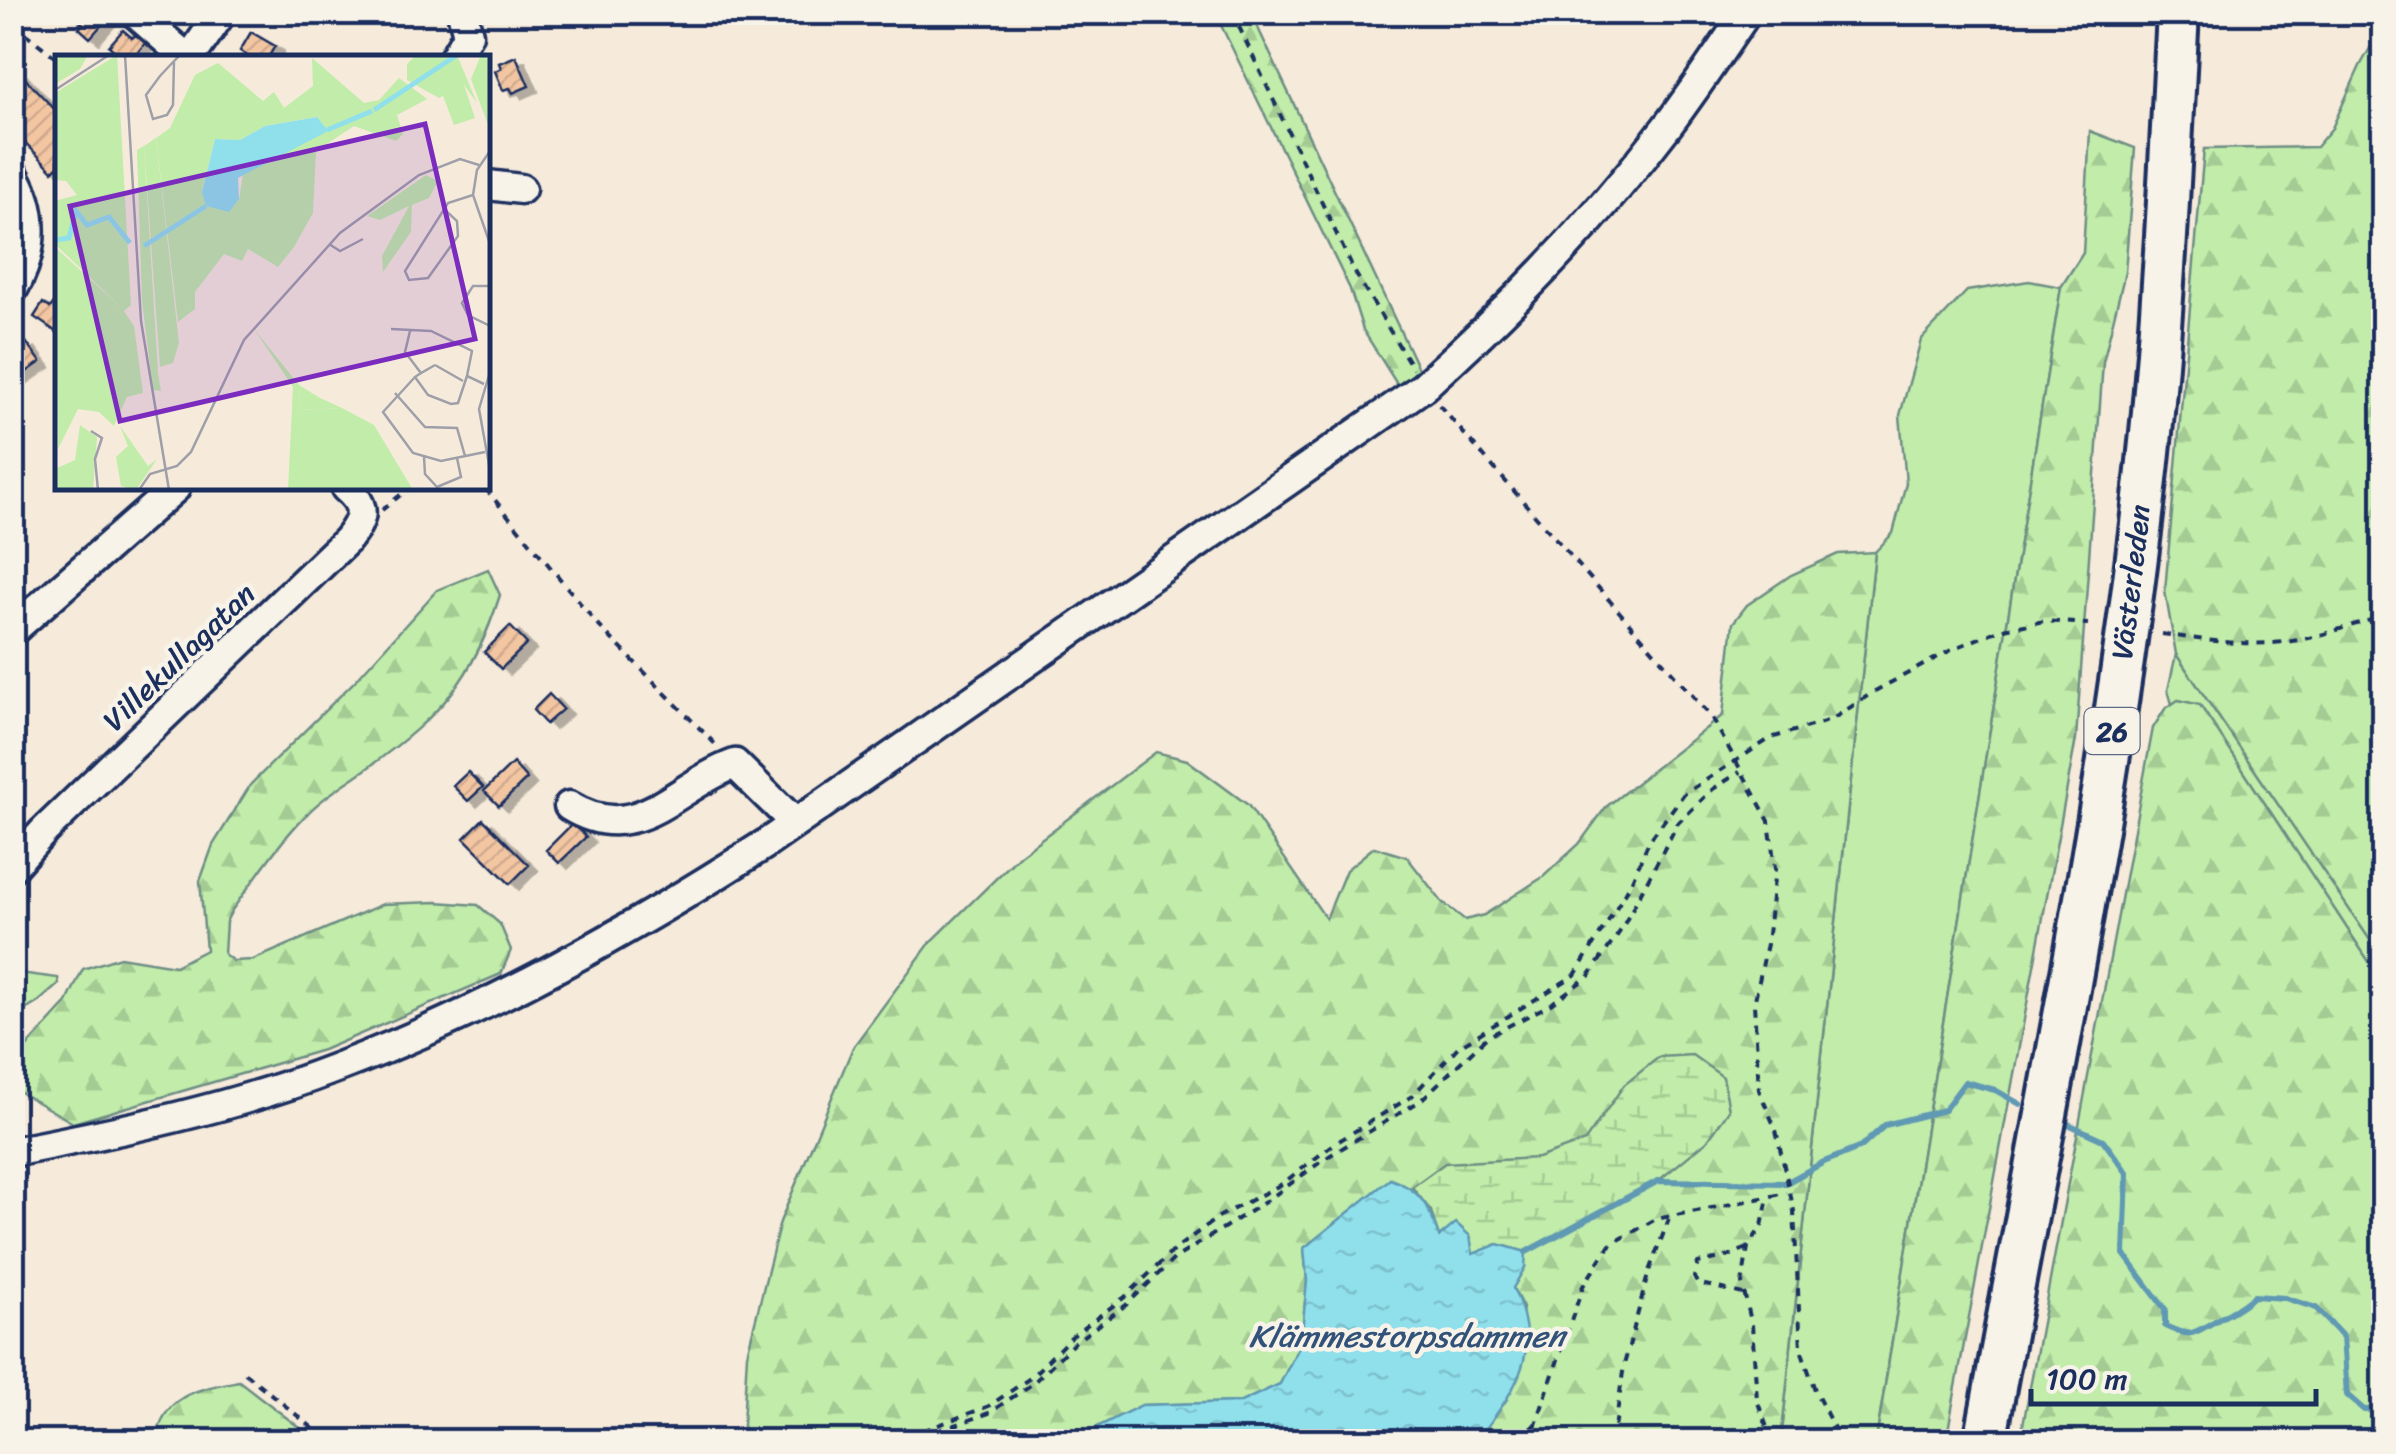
<svg xmlns="http://www.w3.org/2000/svg" width="2396" height="1454" viewBox="0 0 2396 1454" font-family="Sriracha,sans-serif">
<style>
.grass{fill:#c1eca9;stroke:#6e8e84;stroke-width:2.5}
.forest{fill:url(#forest-firs);stroke:#6e8e84;stroke-width:2.5}
.wetland{fill:url(#wetland-marsh);stroke:#6e8e84;stroke-width:2.5}
.water{fill:url(#water-ripples);stroke:#6199b3;stroke-width:2.5}
.lines{fill:none;stroke-linecap:round;stroke-linejoin:round}
.stream{stroke:#6199b3;stroke-width:6}
.building{fill:url(#building-hatch);stroke:#1b2f5e;stroke-width:2.5;filter:url(#shadow)}
.minor-casing{stroke:#1b2f5e;stroke-width:35}
.highway-casing{stroke:#1b2f5e;stroke-width:48}
.path{stroke:#1b2f5e;stroke-width:4;stroke-dasharray:8 8;stroke-linecap:butt}
.minor{stroke:#f7f3e8;stroke-width:28}
.highway{stroke:#f7f3e8;stroke-width:40}
.labels{text-anchor:middle;dominant-baseline:central;stroke-width:9;stroke-linejoin:round;paint-order:stroke}
.shield{fill:#f7f3e8;stroke:#5d6a87;stroke-width:2.5}
.shield-label{font-size:28px;font-weight:bold;fill:#1b2f5e}
.street-label{font-size:30px;fill:#1b2f5e;stroke:#f7f3e8}
.water-label{font-size:32px;font-style:italic;fill:#32527a;stroke:#f7f3e8}
.inset-river{fill:none;stroke:#90e0ec;stroke-width:5}
.inset-road{fill:none;stroke:#9e9fa8;stroke-width:2.5}
.view{fill:#7b2cbf;fill-opacity:0.15;stroke:#7b2cbf;stroke-width:5}
.inset-edge{fill:none;stroke:#1b2f5e;stroke-width:5}
</style>
<defs>
<pattern id="forest-firs" width="22" height="20" patternUnits="userSpaceOnUse" patternTransform="scale(2.5)"><rect width="22" height="20" fill="#c1eca9"/><path d="M5 1l3.5 6h-7zM16 11l3.5 6h-7z" fill="#a5cb94"/></pattern>
<pattern id="wetland-marsh" width="20" height="14" patternUnits="userSpaceOnUse" patternTransform="scale(2.5)"><rect width="20" height="14" fill="#c1eca9"/><path d="M1 5h8M5 5V1M11 12h8M15 12V8" fill="none" stroke="#a5cb94"/></pattern>
<pattern id="water-ripples" width="26" height="14" patternUnits="userSpaceOnUse" patternTransform="scale(2.5)"><rect width="26" height="14" fill="#90e0ec"/><path d="M2 4q2-2 4 0t4 0M15 11q2-2 4 0t4 0" fill="none" stroke="#7cc0cd"/></pattern>
<pattern id="building-hatch" width="6" height="6" patternUnits="userSpaceOnUse" patternTransform="scale(2.5)"><rect width="6" height="6" fill="#f3c6a2"/><path d="M-1 1l2-2M0 6l6-6M5 7l2-2" fill="none" stroke="#d0aa8e"/></pattern>
<filter id="shadow"><feDropShadow dx="9" dy="5.5" stdDeviation="0" flood-color="#0004"/></filter>
</defs>
<rect width="100%" height="100%" fill="#f6eada"/>
<filter id="ink" filterUnits="userSpaceOnUse"><feTurbulence type="fractalNoise" baseFrequency=".01" numOctaves="2"/><feDisplacementMap in="SourceGraphic" scale="20" xChannelSelector="R" yChannelSelector="G"/><feConvolveMatrix kernelMatrix="1 2 1 2 8 2 1 2 1" color-interpolation-filters="sRGB"/></filter>
<g filter="url(#ink)">
<path class="grass" d="M 2029,281 L 2061,287 L 1876,1441 L 1781,1442 L 1875,552 L 1893,533 L 1906,483 L 1900,415 L 1921,340 L 1967,291 Z
M 2176,654 L 2383,959 L 2383,983 L 2200,705 L 2179,700 L 2172,704 L 2168,690 Z
M 12,972 L 58,978 L 59,984 L 37,1003 L 13,1017 Z"/>
<path class="forest" d="M 1215,13 L 1251,13 L 1421,375 L 1400,389 L 1363,330 L 1350,289 Z
M 2383,25 L 2384,959 L 2383,959 L 2176,654 L 2165,591 L 2204,149 L 2316,147 L 2332,128 L 2360,66 Z
M 2090,131 L 2135,148 L 2125,272 L 2103,362 L 2076,739 L 1946,1441 L 1876,1441 L 2061,287 L 2083,253 Z
M 1875,552 L 1781,1441 L 1477,1441 L 1507,1399 L 1523,1308 L 1513,1288 L 1525,1267 L 1472,1255 L 1439,1238 L 1431,1211 L 1391,1179 L 1304,1248 L 1307,1281 L 1301,1342 L 1280,1384 L 1241,1402 L 1142,1405 L 1085,1433 L 1056,1441 L 742,1442 L 747,1354 L 780,1222 L 853,1047 L 930,943 L 1020,855 L 1156,752 L 1187,760 L 1248,805 L 1326,919 L 1346,870 L 1374,847 L 1407,857 L 1442,902 L 1465,920 L 1484,915 L 1543,877 L 1579,844 L 1606,807 L 1723,715 L 1733,623 L 1747,605 L 1791,575 L 1838,554 Z
M 488,569 L 500,595 C 472,682 442,713 369,767 C 349,782 325,795 308,813 C 279,842 256,877 232,910 L 226,922 L 224,954 L 233,961 L 253,960 L 383,904 L 436,902 L 478,905 L 500,924 L 511,950 L 501,974 L 323,1050 L 73,1123 L 13,1088 L 13,1062 L 66,1004 L 83,969 L 120,957 L 175,966 L 206,950 L 200,881 L 213,845 L 251,784 L 353,683 L 437,590 Z
M 2178,700 L 2200,705 L 2383,983 L 2383,1441 L 2020,1441 L 2153,728 L 2165,709 Z
M 239,1381 L 317,1441 L 156,1441 C 163,1394 198,1389 239,1381 Z"/>
<path class="wetland" d="M 1692,1055 L 1723,1077 L 1729,1110 L 1707,1141 L 1658,1181 L 1526,1252 L 1498,1244 L 1472,1255 L 1439,1238 L 1431,1211 L 1412,1187 L 1445,1163 L 1538,1158 L 1585,1141 L 1624,1085 L 1659,1057 Z"/>
<path class="water" d="M 1390,1179 C 1421,1189 1430,1208 1439,1237 L 1456,1223 L 1470,1236 L 1473,1254 L 1498,1244 L 1526,1252 L 1525,1267 L 1513,1288 C 1545,1353 1515,1389 1477,1441 L 1056,1441 L 1085,1433 L 1142,1405 L 1241,1402 L 1280,1384 L 1301,1342 L 1307,1281 L 1304,1248 Z"/>
<g class="lines">
<path class="stream" d="M 2066,1123 L 2103,1140 L 2127,1173 L 2124,1254 L 2165,1309 L 2165,1326 C 2194,1340 2194,1332 2219,1319 C 2233,1311 2242,1307 2254,1296 L 2285,1298 L 2316,1308 L 2343,1337 L 2347,1395 L 2364,1410 L 2384,1409
M 1526,1252 L 1658,1181 L 1786,1183 L 1824,1162 L 1861,1147 L 1885,1125 L 1944,1110 L 1965,1082 L 1995,1090 L 2020,1104"/>
</g>
<path class="building" d="M 79,12 L 111,12 L 112,13 L 90,38 L 79,28 L 83,24 L 75,17 Z
M 123,30 L 132,38 L 137,34 L 146,42 L 133,58 L 113,58 L 117,53 L 109,46 Z
M 251,32 L 275,46 L 268,58 L 250,58 L 240,51 Z
M 516,56 L 529,86 L 513,93 L 510,88 L 503,90 L 495,71 L 501,68 L 499,63 Z
M 18,71 L 58,113 L 58,166 L 53,171 L 12,129 L 12,76 Z
M 56,300 L 58,301 L 58,333 L 34,317 L 43,303 L 50,308 Z
M 13,341 L 18,348 L 26,342 L 41,362 L 19,377 L 12,368 Z
M 510,626 L 527,644 L 501,669 L 484,652 Z
M 549,694 L 563,709 L 546,724 L 533,710 Z
M 513,763 L 527,779 L 499,806 L 484,791 Z
M 468,772 L 483,787 L 468,801 L 453,786 Z
M 483,819 L 529,865 L 510,884 L 464,838 Z
M 573,823 L 586,837 L 559,863 L 546,850 Z"/>
<g class="lines">
<defs>
<path id="minor" d="M 134,12 L 187,58
M 190,58 L 222,12
M 454,58 L 468,34 L 462,12
M 12,172 C 36,210 35,253 12,291
M 488,185 L 521,189
M 12,631 L 175,488
M 569,806 C 637,848 674,786 735,764 L 795,823
M 12,867 L 44,831 L 347,540 C 364,519 367,506 346,488
M 12,1152 C 121,1131 233,1108 336,1068 C 488,1011 632,930 767,843 L 1423,387 C 1512,307 1596,220 1668,125 C 1696,88 1721,50 1747,12"/>
<path id="highway" d="M 1985,1442 C 2047,1100 2120,759 2153,412 C 2165,280 2171,146 2178,12"/>
</defs>
<use href="#minor" class="minor-casing"/>
<use href="#highway" class="highway-casing"/>
<path class="path" d="M 1232,12 L 1354,271 L 1413,369
M 12,23 L 58,59
M 1439,405 L 1712,718 L 1769,821 L 1775,869 L 1767,944 L 1754,1004 L 1759,1090 L 1776,1130 L 1794,1211 L 1801,1349 L 1816,1393 L 1841,1442
M 485,488 L 599,626 L 719,748
M 382,510 L 409,488
M 2162,634 C 2211,641 2259,649 2309,638 C 2334,632 2358,622 2384,617
M 1743,1294 L 1697,1283 L 1694,1277 L 1698,1263 L 1729,1256 L 1747,1248
M 245,1373 L 330,1442
M 893,1442 L 989,1406 L 1030,1378 L 1071,1337 L 1125,1297 L 1175,1249 L 1220,1216 L 1282,1184 L 1334,1144 L 1412,1096 L 1458,1047 L 1575,975 L 1629,887 L 1649,841 L 1683,795 L 1771,738 L 1831,720 L 1875,691 L 1955,648 L 1999,630 L 2044,621 L 2088,624
M 907,1442 L 989,1413 L 1032,1384 L 1075,1342 L 1126,1305 L 1174,1259 L 1265,1202 L 1329,1156 L 1420,1101 L 1487,1037 L 1551,1004 L 1589,976 L 1621,930 L 1678,823 L 1713,789 L 1740,772
M 1518,1442 L 1536,1424
M 1530,1442 L 1583,1286 L 1610,1245 L 1656,1219 L 1787,1193
M 1613,1442 L 1624,1365 L 1649,1271 L 1669,1219
M 1767,1442 L 1768,1430 L 1757,1400 L 1752,1325 L 1742,1284 L 1748,1247 L 1762,1226 L 1768,1198"/>
<use href="#minor" class="minor"/>
<use href="#highway" class="highway"/>
</g>
</g>
<g class="labels">
<rect class="shield" x="2084.5" y="708" width="55" height="46" rx="8"/>
<g class="shield-label">
<text x="2112" y="731">26</text>
</g>
<g class="street-label">
<text transform="translate(2131 582) rotate(-83)">Västerleden</text>
<text transform="translate(179 657) rotate(-44)">Villekullagatan</text>
</g>
<g class="water-label">
<text x="1407" y="1336">Klämmestorpsdammen</text>
</g>
</g>
<g transform="translate(55 55)">
<rect width="435" height="435" fill="#f6eada"/>
<path d="M 426,0 L 435,0 L 435,75 L 416,24 ZM 409,30 L 420,63 L 399,70 L 387,38 ZM 101,83 L 124,288 L 118,308 L 105,312 L 89,91 ZM 244,330 L 265,343 L 287,353 L 245,355 Z" fill="#c1eca9"/>
<path d="M 0,0 L 33,0 L 25,14 L 0,29 ZM 62,0 L 76,250 L 69,256 L 79,271 L 88,338 L 72,342 L 59,371 L 44,357 L 23,354 L 3,394 L 0,192 L 68,254 L 0,189 L 0,146 L 22,140 L 11,126 L 1,125 L 0,38 ZM 361,0 L 402,0 L 422,48 L 409,30 L 384,43 L 352,25 L 352,9 ZM 257,3 L 309,48 L 324,45 L 344,23 L 372,44 L 342,60 L 348,79 L 341,86 L 299,71 L 261,96 L 258,158 L 239,192 L 223,212 L 193,194 L 187,206 L 169,199 L 140,237 L 140,254 L 123,267 L 101,83 L 115,73 L 140,20 L 163,8 L 208,46 L 219,37 L 229,53 L 258,31 ZM 262,62 L 272,76 L 188,119 L 184,144 L 151,149 L 147,136 L 160,84 L 185,85 L 210,71 ZM 89,91 L 103,318 L 106,336 L 98,335 L 87,246 L 82,95 ZM 371,120 L 383,126 L 374,143 L 357,150 L 356,177 L 328,217 L 327,201 L 354,151 L 325,165 L 312,161 ZM 199,274 L 244,330 L 245,355 L 287,353 L 319,370 L 358,435 L 233,435 L 238,332 ZM 25,370 L 42,382 L 38,435 L 0,435 L 0,414 L 20,405 ZM 65,371 L 93,411 L 102,404 L 81,435 L 66,431 L 61,402 L 73,391 Z" fill="#c1eca9" fill-rule="evenodd"/>
<path d="M 164,150 L 166,161 L 146,169 L 138,184 L 128,184 L 134,166 L 151,151 Z" fill="#c1eca9"/>
<path d="M 262,62 L 273,76 L 183,123 L 184,144 L 174,157 L 151,151 L 147,137 L 160,84 L 185,85 L 210,71 Z" fill="#90e0ec"/>
<path class="inset-river" d="M 319,55 L 402,0M 272,75 L 317,56M 0,185 L 14,183 L 21,156 L 32,170 L 54,162 L 75,188M 89,191 L 151,151"/>
<path class="inset-road" d="M 70,0 L 86,266 L 114,435M 119,6 L 118,50 L 112,60 L 98,64 L 91,40 L 105,21 L 120,5 L 125,0M 0,35 L 54,0M 435,96 L 422,115 L 418,140 L 435,189M 389,154 L 402,166 L 403,181 L 373,223 L 354,225 L 350,216 L 393,148 L 418,140M 274,189 L 285,196 L 308,184M 435,231 L 418,231 L 407,248 L 413,260 L 435,271M 336,274 L 376,276 L 417,296 L 412,321 L 429,329M 355,276 L 350,297 L 366,318 L 380,310M 380,310 L 408,326M 435,317 L 424,354 L 435,415M 366,318 L 360,322 L 373,340 L 396,349 L 403,348 L 412,321M 360,322 L 328,357 L 358,398 L 386,406 L 430,397M 340,338 L 370,372 L 402,373 L 410,401M 36,376 L 47,383 L 40,404 L 43,435M 369,402 L 370,419 L 382,432 L 406,422 L 402,403M 84,435 L 95,419 L 122,411 L 136,397 L 189,285 L 285,178 L 364,120 L 405,104 L 424,110"/>
<path class="view" d="M 370,69 L 420,284 L 65,366 L 15,151 Z"/>
<rect width="435" height="435" class="inset-edge"/>
</g>
<rect width="2396" height="1454" fill="none" stroke="#f7f3e8" stroke-width="50"/>
<rect x="25" y="25" width="2346" height="1404" fill="none" stroke="#1b2f5e" stroke-width="4" filter="url(#ink)"/>
<path d="M2031 1389v15h285v-15" fill="none" stroke="#1b2f5e" stroke-width="5"/>
<text x="2046" y="1389" font-size="30" fill="#1b2f5e" stroke="#f7f3e8" stroke-width="8" paint-order="stroke">100 m</text>
</svg>
